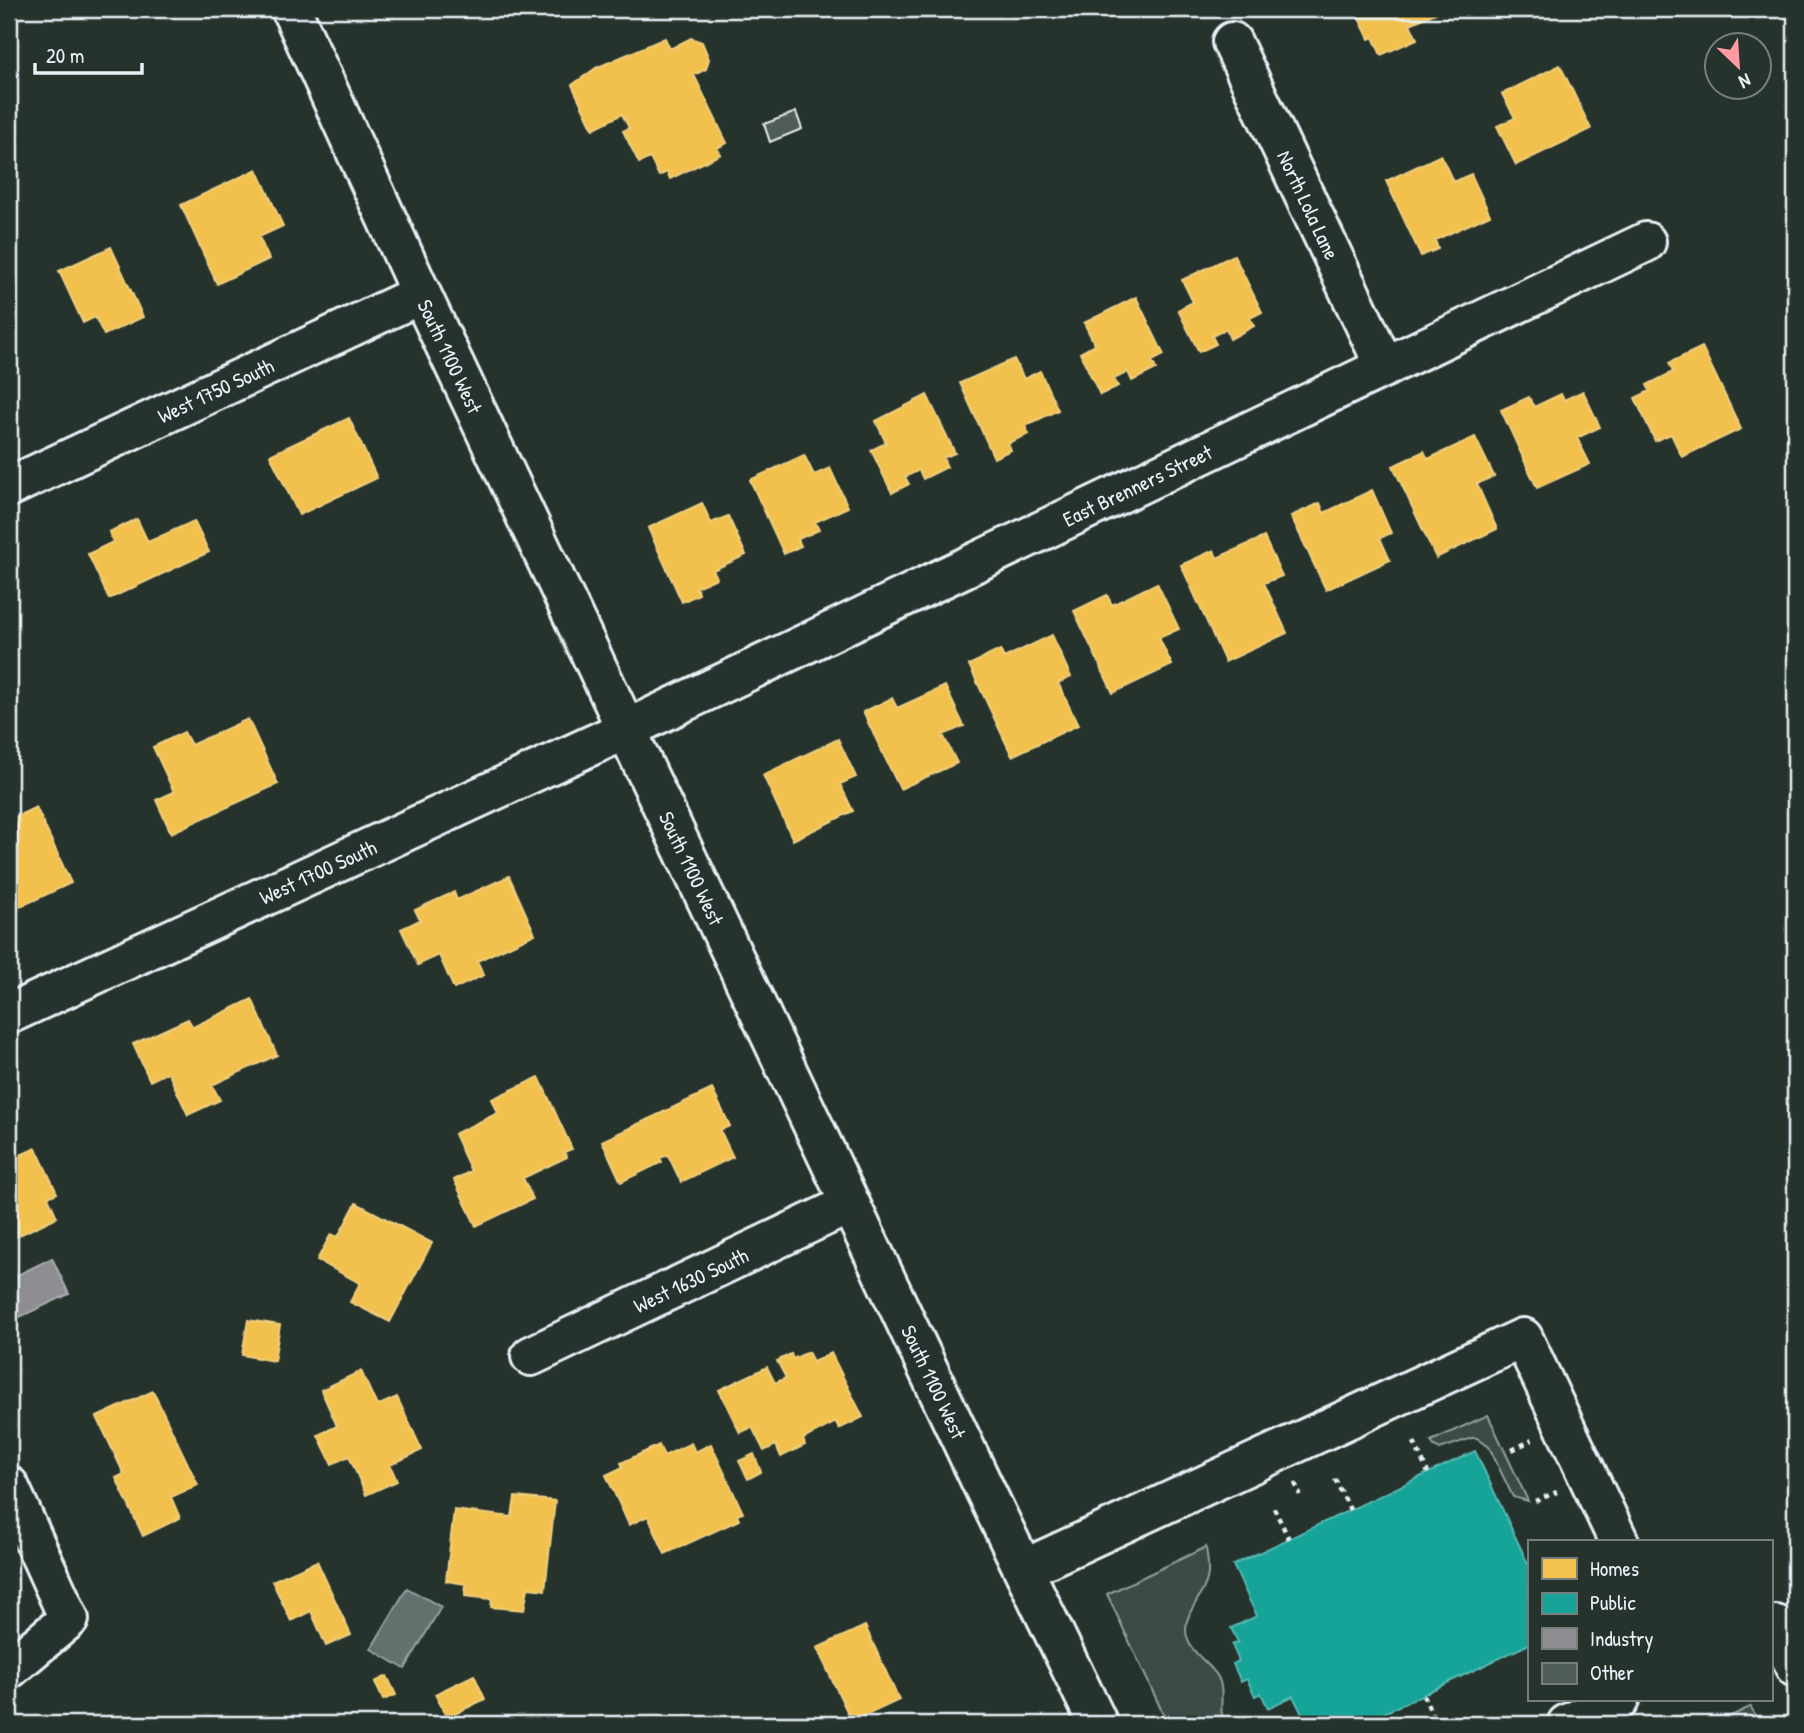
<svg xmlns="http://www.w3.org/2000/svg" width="1804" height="1733" viewBox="0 0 1804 1733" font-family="'Patrick Hand',sans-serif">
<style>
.green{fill:#3e4b47;stroke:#939ea0;stroke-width:2}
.water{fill:#636f6d;stroke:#98a3a5;stroke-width:2}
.homes{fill:#f2c14e;stroke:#efcf81;stroke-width:2}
.public{fill:#17a398;stroke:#56bab5;stroke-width:2}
.industry{fill:#8d8d92;stroke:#a8abb1;stroke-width:2}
.building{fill:#505c59;stroke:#e8f1f8;stroke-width:2}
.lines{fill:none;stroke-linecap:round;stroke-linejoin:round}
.minor-casing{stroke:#e8f1f8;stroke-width:44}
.path{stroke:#e8f1f8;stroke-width:4.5;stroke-dasharray:5 5;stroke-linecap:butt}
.minor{stroke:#26332d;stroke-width:38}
.labels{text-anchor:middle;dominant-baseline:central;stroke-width:7;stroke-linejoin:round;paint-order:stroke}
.street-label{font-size:21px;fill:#e8f1f8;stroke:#26332d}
</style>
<rect width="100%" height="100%" fill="#26332d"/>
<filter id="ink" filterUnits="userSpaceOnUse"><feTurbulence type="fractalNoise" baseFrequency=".0143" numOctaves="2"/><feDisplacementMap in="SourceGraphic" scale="14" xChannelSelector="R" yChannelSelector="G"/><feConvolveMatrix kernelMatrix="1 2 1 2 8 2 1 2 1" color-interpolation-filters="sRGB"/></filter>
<g filter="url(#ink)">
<path class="green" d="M 1488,1415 L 1528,1501 L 1513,1497 L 1489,1447 L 1477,1438 L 1472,1438 L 1440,1449 L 1434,1446 L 1431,1441 Z
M 1206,1547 C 1207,1557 1210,1569 1207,1579 C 1203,1597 1186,1610 1186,1629 C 1186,1652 1208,1660 1218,1677 C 1226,1692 1217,1709 1225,1724 L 1168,1724 L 1107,1594 Z
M 1751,1707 L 1759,1724 L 1714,1724 L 1750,1707 Z"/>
<path class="water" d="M 407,1588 L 441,1607 L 405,1669 L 371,1649 Z"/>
<path class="homes" d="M 1342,9 L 1439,9 L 1440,11 L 1410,24 L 1417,39 L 1381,55 L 1373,37 L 1369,39 L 1356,12 L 1346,17 Z
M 665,38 L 670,49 L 691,38 L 702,42 L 709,59 L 706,69 L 694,75 L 727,143 L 717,148 L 721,154 L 670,179 L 667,172 L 659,176 L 650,158 L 639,163 L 623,131 L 629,128 L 622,114 L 593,129 L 572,85 L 596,68 Z
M 1560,65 L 1591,129 L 1516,165 L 1497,126 L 1515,118 L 1502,94 Z
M 1441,155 L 1453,182 L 1471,174 L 1490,215 L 1435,240 L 1438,249 L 1421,256 L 1386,181 Z
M 257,169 L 283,226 L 259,237 L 269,259 L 217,284 L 181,205 Z
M 111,247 L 143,317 L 104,335 L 95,317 L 83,323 L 59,271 Z
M 1234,255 L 1262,312 L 1250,318 L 1254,326 L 1230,339 L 1226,329 L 1212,336 L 1216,344 L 1199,352 L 1178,310 L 1193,302 L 1182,280 Z
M 1136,297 L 1164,355 L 1152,361 L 1156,369 L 1132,381 L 1128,372 L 1114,379 L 1118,386 L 1100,395 L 1080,353 L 1095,345 L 1084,323 Z
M 1702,347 L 1741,429 L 1682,457 L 1671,434 L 1655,441 L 1635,398 L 1650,391 L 1647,385 L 1673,372 L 1669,363 Z
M 1014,359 L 1024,379 L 1040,371 L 1058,410 L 1025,426 L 1029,434 L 1008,443 L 1011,450 L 994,458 L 960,383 Z
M 1583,391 L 1600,427 L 1577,438 L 1590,464 L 1537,488 L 1501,410 L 1529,397 L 1534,407 L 1561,394 L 1564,400 Z
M 927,395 L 955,453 L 943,458 L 947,467 L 923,479 L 919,470 L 905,477 L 909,484 L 892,493 L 871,450 L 886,443 L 876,421 Z
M 349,418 L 377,478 L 299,515 L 270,455 Z
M 1475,437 L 1494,476 L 1477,484 L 1497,529 L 1436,558 L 1393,466 L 1424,451 L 1428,459 Z
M 804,455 L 814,475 L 830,468 L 848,507 L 815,522 L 819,530 L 798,539 L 801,546 L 784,554 L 750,480 Z
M 1372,490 L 1391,533 L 1380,538 L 1390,560 L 1326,590 L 1291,516 L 1320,503 L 1324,513 Z
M 702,503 L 711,523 L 728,516 L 746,555 L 713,570 L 717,578 L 696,587 L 699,594 L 682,602 L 648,528 Z
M 137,519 L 148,542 L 194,521 L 209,552 L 109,599 L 88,554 L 113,542 L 109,532 Z
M 1264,537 L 1282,576 L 1264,583 L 1287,633 L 1225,662 L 1181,565 L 1214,550 L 1217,558 Z
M 1157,583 L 1179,629 L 1159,638 L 1172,665 L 1113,693 L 1074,611 L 1107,595 L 1112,605 Z
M 1052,635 L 1071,677 L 1058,683 L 1078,725 L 1012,756 L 969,665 L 1000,650 L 1004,658 Z
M 945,686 L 964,726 L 943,735 L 957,763 L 900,789 L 863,712 L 892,698 L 897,708 Z
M 248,719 L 278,784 L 171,833 L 156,800 L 174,792 L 153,747 L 184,732 L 191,745 Z
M 838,739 L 856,777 L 840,784 L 853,811 L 793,840 L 763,775 Z
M 36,807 L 71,883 L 9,912 L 9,820 Z
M 509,876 L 535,934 L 477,961 L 484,975 L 454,989 L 439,955 L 418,965 L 401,929 L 420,920 L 415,910 L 454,892 L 457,900 Z
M 252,999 L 277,1055 L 212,1085 L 220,1100 L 188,1115 L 168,1072 L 150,1081 L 133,1044 L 188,1019 L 193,1027 Z
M 539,1077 L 572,1149 L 564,1152 L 567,1157 L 523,1178 L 533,1199 L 476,1226 L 454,1180 L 471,1171 L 454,1134 L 498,1113 L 492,1099 Z
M 712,1089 L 730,1126 L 720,1130 L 733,1157 L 681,1182 L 668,1155 L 660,1158 L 662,1162 L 621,1182 L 602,1141 Z
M 36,1148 L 57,1193 L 48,1197 L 57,1217 L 9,1240 L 12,1246 L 9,1248 L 9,1160 Z
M 356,1203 L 432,1243 L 390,1322 L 350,1302 L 360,1283 L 317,1260 L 331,1234 L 338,1237 Z
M 248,1320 L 280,1325 L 274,1361 L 242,1355 Z
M 808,1352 L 813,1362 L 831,1353 L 863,1417 L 839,1429 L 836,1422 L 803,1439 L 805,1445 L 781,1457 L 776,1445 L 764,1451 L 752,1427 L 740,1433 L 719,1390 L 767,1367 L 775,1383 L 786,1378 L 777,1361 L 791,1354 L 793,1359 Z
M 361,1371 L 377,1406 L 397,1397 L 422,1450 L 390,1465 L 397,1481 L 366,1495 L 349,1456 L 332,1464 L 318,1435 L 337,1426 L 321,1390 Z
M 153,1391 L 198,1485 L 171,1497 L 180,1518 L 143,1536 L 116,1478 L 124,1474 L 97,1417 Z
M 691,1443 L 695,1452 L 711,1444 L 743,1513 L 737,1515 L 739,1520 L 665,1554 L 648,1516 L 629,1525 L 606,1475 L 623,1467 L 621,1463 L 659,1445 L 664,1456 Z
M 754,1454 L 761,1472 L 748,1479 L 739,1461 Z
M 515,1497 L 555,1501 L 545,1590 L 528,1588 L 524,1610 L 491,1607 L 492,1599 L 465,1596 L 466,1584 L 446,1581 L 454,1510 L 512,1517 Z
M 317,1561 L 351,1635 L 326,1646 L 311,1611 L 291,1621 L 272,1581 Z
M 865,1626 L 899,1700 L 852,1722 L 817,1648 Z
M 474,1675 L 485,1699 L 447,1718 L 435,1694 Z
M 387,1676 L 396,1695 L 383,1700 L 375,1682 Z"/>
<path class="public" d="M 1475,1451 L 1529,1566 L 1529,1644 L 1361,1724 L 1307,1724 L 1293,1696 L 1268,1708 L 1261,1693 L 1255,1696 L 1247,1679 L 1241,1682 L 1233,1664 L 1239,1661 L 1232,1645 L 1238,1642 L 1231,1628 L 1257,1616 L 1233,1565 Z"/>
<path class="industry" d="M 52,1258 L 69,1294 L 20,1317 L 9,1292 L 9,1279 Z"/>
<path class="building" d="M 796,112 L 802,129 L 770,142 L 764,124 Z"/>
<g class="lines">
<defs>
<g id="minor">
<path id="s1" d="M 291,9 L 421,294 L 985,1490 L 1098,1724"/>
<path id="s2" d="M 1232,42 L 1385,367"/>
<path id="s3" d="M 9,487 L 421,294"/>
<path id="s4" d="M 9,1014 L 627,729 L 1646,242"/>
<path id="s5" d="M 531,1356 L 850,1204"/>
<path d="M 9,1486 L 69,1619 L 9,1669"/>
<path d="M 1024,1569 L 1523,1338 L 1619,1542"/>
<path d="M 1771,1628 L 1776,1625 L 1795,1667"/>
<path d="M 1567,1724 L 1619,1700"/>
</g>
</defs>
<use href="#minor" class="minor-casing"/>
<path class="path" d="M 1414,1442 L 1428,1473
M 1512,1450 L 1532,1440
M 1335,1479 L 1350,1510
M 1295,1483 L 1300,1495
M 1535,1501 L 1557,1492
M 1274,1508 L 1289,1539
M 1423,1695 L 1437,1724
M 1374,1718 L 1377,1724"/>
<use href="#minor" class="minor"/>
</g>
</g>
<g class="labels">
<g class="street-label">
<text stroke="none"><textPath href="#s2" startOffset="180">North Lola Lane</textPath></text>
<text stroke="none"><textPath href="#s1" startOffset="382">South 1100 West</textPath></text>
<text stroke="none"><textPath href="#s3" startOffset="228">West 1750 South</textPath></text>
<text stroke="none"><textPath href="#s4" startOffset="1246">East Brenners Street</textPath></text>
<text stroke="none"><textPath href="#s1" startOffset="948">South 1100 West</textPath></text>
<text stroke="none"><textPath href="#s4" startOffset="340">West 1700 South</textPath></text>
<text stroke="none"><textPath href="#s5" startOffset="177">West 1630 South</textPath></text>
<text stroke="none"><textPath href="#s1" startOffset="1516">South 1100 West</textPath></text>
</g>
</g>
<rect width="1804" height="1733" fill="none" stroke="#26332d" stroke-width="35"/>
<rect x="18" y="18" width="1769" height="1698" fill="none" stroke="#e8f1f8" stroke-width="2.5" filter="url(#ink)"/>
<rect x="1528" y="1540" width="245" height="161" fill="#26332d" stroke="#747f7e" stroke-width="2"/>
<rect x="1542" y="1558" width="35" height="21" fill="#f2c14e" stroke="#747f7e" stroke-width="2"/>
<text x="1590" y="1576" font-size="21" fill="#e8f1f8">Homes</text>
<rect x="1542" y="1593" width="35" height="21" fill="#17a398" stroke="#747f7e" stroke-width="2"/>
<text x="1590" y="1610" font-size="21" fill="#e8f1f8">Public</text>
<rect x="1542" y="1628" width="35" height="21" fill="#8d8d92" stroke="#747f7e" stroke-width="2"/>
<text x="1590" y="1646" font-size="21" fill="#e8f1f8">Industry</text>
<rect x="1542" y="1663" width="35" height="21" fill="#505c59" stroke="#747f7e" stroke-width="2"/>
<text x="1590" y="1680" font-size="21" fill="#e8f1f8">Other</text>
<g transform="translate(1738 66) rotate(155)"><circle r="33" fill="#26332d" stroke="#747f7e" stroke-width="2"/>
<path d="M0-5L12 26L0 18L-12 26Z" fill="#ff9aa2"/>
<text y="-10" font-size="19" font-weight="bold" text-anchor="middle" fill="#e8f1f8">N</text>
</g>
<path d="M35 63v10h107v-10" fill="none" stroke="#e8f1f8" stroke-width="3.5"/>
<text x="46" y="63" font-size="21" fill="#e8f1f8" stroke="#26332d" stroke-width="5" paint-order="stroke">20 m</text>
</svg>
